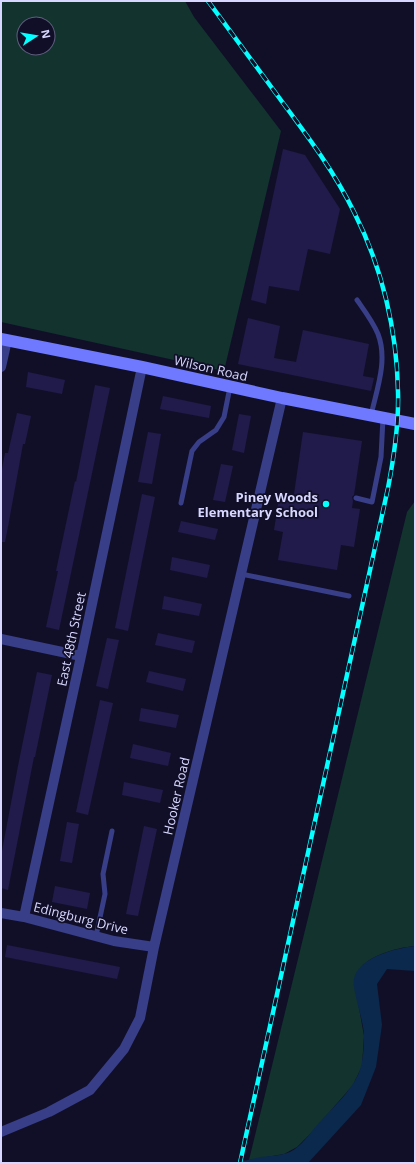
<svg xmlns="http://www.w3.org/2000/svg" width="416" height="1164" viewBox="0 0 416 1164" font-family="'Open Sans',sans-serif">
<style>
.green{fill:#12332e;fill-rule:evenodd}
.water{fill:#0b294c}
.building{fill:#201b4a}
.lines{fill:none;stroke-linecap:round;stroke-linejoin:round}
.lane{stroke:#393e88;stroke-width:5}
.street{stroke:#393e88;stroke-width:10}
.secondary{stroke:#6e79ff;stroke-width:12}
.rail-casing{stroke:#03ffff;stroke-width:4.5}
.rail{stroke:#110f28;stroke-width:3;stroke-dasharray:9;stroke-linecap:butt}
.poi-dot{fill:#03ffff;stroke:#110f28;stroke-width:1.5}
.labels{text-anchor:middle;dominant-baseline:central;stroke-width:3.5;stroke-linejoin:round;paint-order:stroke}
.street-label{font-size:13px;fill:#d7d7ff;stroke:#110f28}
.poi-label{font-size:13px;font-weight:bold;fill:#d7d7ff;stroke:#110f28;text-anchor:end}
</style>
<rect width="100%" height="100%" fill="#110f28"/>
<path class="green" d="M 1,1 L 185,1 L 194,17 L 281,131 L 224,371 L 1,322 ZM 24,24 L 48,24 L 48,48 L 24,48 Z
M 415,501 L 415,946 C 401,947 372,954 363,966 C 359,970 357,975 354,980 L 364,1036 L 362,1066 L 353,1085 L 312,1132 L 297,1147 L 284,1154 L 249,1160 L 407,512 Z"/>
<path class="water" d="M 415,946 L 415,971 L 387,969 L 377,984 L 382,1025 L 376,1067 L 361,1105 L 308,1163 L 236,1163 C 244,1161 252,1159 260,1157 C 270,1156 280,1156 290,1152 C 302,1146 309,1134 318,1124 C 331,1109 349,1094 358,1075 C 363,1064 364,1048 364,1036 C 364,1020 352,992 354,979 C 358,957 397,948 415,946 Z"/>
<path class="building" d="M 283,149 L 305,155 L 340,209 L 330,254 L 308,249 L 299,291 L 269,286 L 266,304 L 251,300 Z
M 248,318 L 280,326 L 274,358 L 296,362 L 303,330 L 369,344 L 363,376 L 374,378 L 371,391 L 238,364 Z
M 28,372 L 65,380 L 62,394 L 26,387 Z
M 95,385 L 110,388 L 59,630 L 46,627 L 58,571 L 56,571 L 75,481 L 76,482 Z
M 163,396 L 211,406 L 209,418 L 160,409 Z
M 17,413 L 31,416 L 25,444 L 23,444 L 8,527 L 5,542 L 1,542 L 1,474 L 5,453 L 8,453 Z
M 239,414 L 251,416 L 244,453 L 232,450 Z
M 148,432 L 161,434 L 152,484 L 138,482 Z
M 303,432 L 362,441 L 354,495 L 352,497 L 353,501 L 352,508 L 360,509 L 354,547 L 341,545 L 337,570 L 278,560 L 283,532 L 274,530 L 280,492 L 294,494 Z
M 221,464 L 233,466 L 225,502 L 213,500 Z
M 142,494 L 155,497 L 128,631 L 115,628 Z
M 181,521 L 218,529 L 215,540 L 178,532 Z
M 172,557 L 210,565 L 207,578 L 170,570 Z
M 164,596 L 202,604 L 199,616 L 162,609 Z
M 158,633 L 195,641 L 192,653 L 155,645 Z
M 107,638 L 119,640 L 108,689 L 96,686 Z
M 149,671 L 186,679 L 183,691 L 146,682 Z
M 37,672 L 52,675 L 35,757 L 34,757 L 8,890 L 1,888 L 1,856 L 18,766 Z
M 100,700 L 113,703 L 88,815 L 76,812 Z
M 141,708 L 179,715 L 176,728 L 139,721 Z
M 133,744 L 171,753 L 168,766 L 130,758 Z
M 124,782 L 163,790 L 160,803 L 122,795 Z
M 67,822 L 79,824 L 72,863 L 60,861 Z
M 144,826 L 157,829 L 138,916 L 126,914 Z
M 55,886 L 90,893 L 87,909 L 52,902 Z
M 7,945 L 120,967 L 117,979 L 5,957 Z"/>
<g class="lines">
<path class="lane" d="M 357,300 C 364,310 373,322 378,334 C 388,360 377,389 371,415
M 356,498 L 372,502 L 381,457 L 383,418
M 181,503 L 192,451 L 199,442 L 216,430 L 224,417 L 230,387
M 241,574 L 349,596
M 96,936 L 105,894 L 103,874 L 112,831"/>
<path class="street" d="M 1,367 L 7,340
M 1,639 L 81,656
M 1,913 L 24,917 L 114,941 L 154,947
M 24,917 L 81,656 L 142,367
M 1,1132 L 49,1112 L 90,1090 L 124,1049 L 140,1018 L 154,947 L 282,398"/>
<path class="secondary" d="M 1,339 L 142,367 L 282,398 L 415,424"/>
<defs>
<path id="rail" d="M 208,1 C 233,35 258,69 283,103 C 309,138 335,173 354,212 C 382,267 397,330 398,392 C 399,424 394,457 388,488 L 240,1163"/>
</defs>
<use href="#rail" class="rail-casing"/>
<use href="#rail" class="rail"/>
</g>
<circle class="poi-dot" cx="326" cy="504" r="4"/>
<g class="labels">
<g class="street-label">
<text transform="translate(211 368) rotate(13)">Wilson Road</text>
<text transform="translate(71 639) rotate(-78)">East 48th Street</text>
<text transform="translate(176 796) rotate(-77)">Hooker Road</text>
<text transform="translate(81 918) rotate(14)">Edingburg Drive</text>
</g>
<g class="poi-label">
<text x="318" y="497">Piney Woods<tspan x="318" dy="15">Elementary School</tspan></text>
</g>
</g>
<rect width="416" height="1164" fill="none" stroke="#d7d7ff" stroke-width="4"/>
<g transform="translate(36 36) rotate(78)"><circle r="19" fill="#110f28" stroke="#605f7e"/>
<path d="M0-3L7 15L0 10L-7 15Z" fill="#03ffff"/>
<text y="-6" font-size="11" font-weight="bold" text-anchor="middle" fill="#d7d7ff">N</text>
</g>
</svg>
